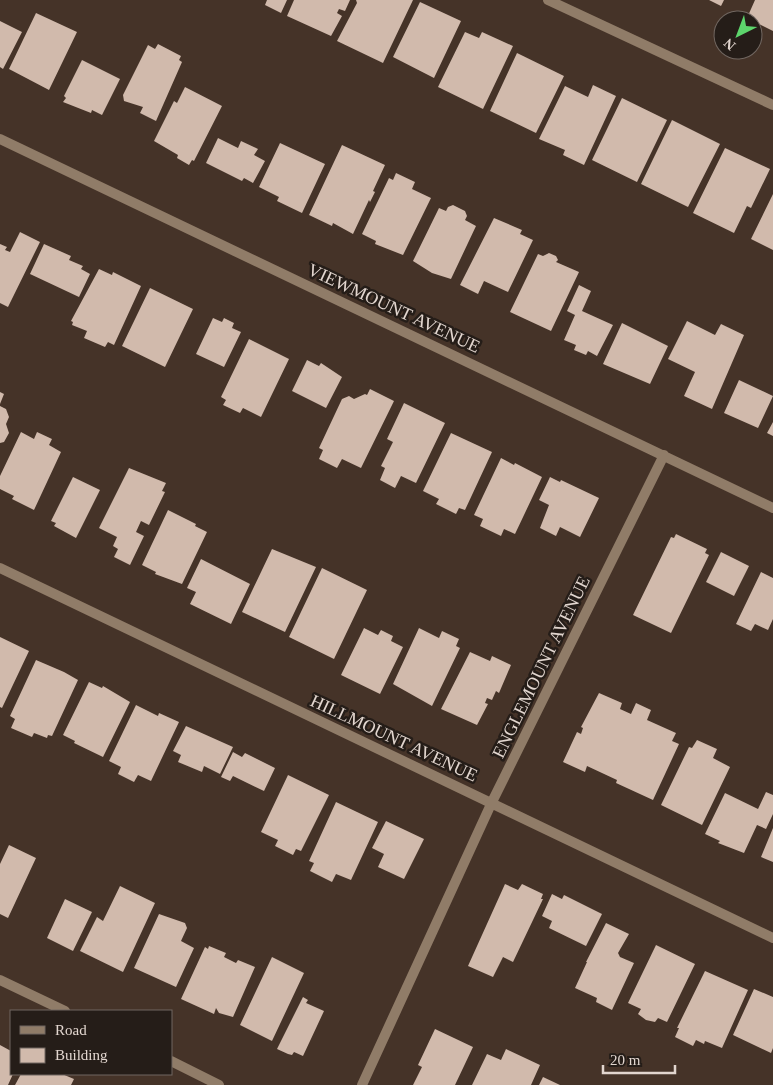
<svg xmlns="http://www.w3.org/2000/svg" width="773" height="1085" viewBox="0 0 773 1085" font-family="Georgia,serif">
<style>
.building{fill:#d1baac}
.lines{fill:none;stroke-linecap:round;stroke-linejoin:round}
.minor{stroke:#907c68;stroke-width:10}
.tertiary{stroke:#907c68;stroke-width:10}
.labels{text-anchor:middle;dominant-baseline:central;stroke-width:5;stroke-linejoin:round;paint-order:stroke}
.street-label{font-size:18px;fill:#e2d6cf;stroke:#251d18}
</style>
<rect width="100%" height="100%" fill="#453328"/>
<path class="building" d="M 267,0 L 287,0 L 281,13 L 265,5 Z
M 294,0 L 350,0 L 345,11 L 339,9 L 337,13 L 342,16 L 331,36 L 287,16 Z
M 356,0 L 413,0 L 383,63 L 337,41 L 357,3 Z
M 709,0 L 724,0 L 721,6 Z
M 755,0 L 773,0 L 773,31 L 747,18 Z
M 420,2 L 461,21 L 434,78 L 393,57 Z
M 36,13 L 77,32 L 49,90 L 9,69 Z
M 0,21 L 22,32 L 3,69 L 0,67 Z
M 465,32 L 479,38 L 482,32 L 513,46 L 483,109 L 438,87 Z
M 158,44 L 181,56 L 179,60 L 182,62 L 156,121 L 140,113 L 143,107 L 124,101 L 123,95 L 148,45 L 155,49 Z
M 517,53 L 564,76 L 536,133 L 490,111 Z
M 82,60 L 120,79 L 102,115 L 92,110 L 91,113 L 63,102 L 66,98 L 64,96 Z
M 593,85 L 616,96 L 584,165 L 563,155 L 565,150 L 539,139 L 565,86 L 588,97 Z
M 185,87 L 222,106 L 194,161 L 192,160 L 189,165 L 177,158 L 178,155 L 154,141 L 174,101 L 177,103 Z
M 622,98 L 667,120 L 637,182 L 592,160 Z
M 672,120 L 720,144 L 688,207 L 641,184 Z
M 218,138 L 238,148 L 241,141 L 258,149 L 254,155 L 265,161 L 253,183 L 244,178 L 242,181 L 206,163 Z
M 280,143 L 325,164 L 302,213 L 277,201 L 279,197 L 259,187 Z
M 342,145 L 385,165 L 373,191 L 375,192 L 370,202 L 369,200 L 353,234 L 333,223 L 332,226 L 309,215 Z
M 725,148 L 770,169 L 751,208 L 747,206 L 734,233 L 693,213 Z
M 396,173 L 415,182 L 412,189 L 431,198 L 403,255 L 375,244 L 376,241 L 362,234 L 389,178 L 393,180 Z
M 773,194 L 773,250 L 751,239 Z
M 453,205 L 465,211 L 467,216 L 465,220 L 476,226 L 451,279 L 432,273 L 413,261 L 439,208 L 446,211 L 448,207 Z
M 494,218 L 522,230 L 520,234 L 533,240 L 508,292 L 484,281 L 478,294 L 460,285 Z
M 20,232 L 40,242 L 8,307 L 0,303 L 0,244 L 7,247 L 5,250 L 10,252 Z
M 44,244 L 71,256 L 69,260 L 83,266 L 81,269 L 90,274 L 79,297 L 30,274 Z
M 549,253 L 556,256 L 558,260 L 556,262 L 579,272 L 551,331 L 510,312 L 538,254 L 543,256 Z
M 99,269 L 112,275 L 113,272 L 141,286 L 114,345 L 108,342 L 105,347 L 84,338 L 87,331 L 72,325 L 73,322 L 71,321 Z
M 579,285 L 591,291 L 582,311 L 613,325 L 597,356 L 588,351 L 586,355 L 574,350 L 576,345 L 564,340 L 575,315 L 567,311 Z
M 150,288 L 193,309 L 165,367 L 122,346 Z
M 213,318 L 222,322 L 224,318 L 234,323 L 232,328 L 241,332 L 224,367 L 196,354 Z
M 687,321 L 715,335 L 721,324 L 744,335 L 712,409 L 684,396 L 695,372 L 668,359 Z
M 622,323 L 668,346 L 650,384 L 603,364 Z
M 249,339 L 289,359 L 261,417 L 243,408 L 240,413 L 223,405 L 226,400 L 221,397 Z
M 307,360 L 319,366 L 321,363 L 342,377 L 326,408 L 292,391 Z
M 739,380 L 773,396 L 758,428 L 724,413 Z
M 370,389 L 394,401 L 361,468 L 342,459 L 337,468 L 319,459 L 323,450 L 319,448 L 342,399 L 349,396 L 354,399 L 365,394 L 367,395 Z
M 0,392 L 4,394 L 0,404 Z
M 404,403 L 445,423 L 416,483 L 401,476 L 395,488 L 380,480 L 385,468 L 381,466 L 393,442 L 387,439 Z
M 0,406 L 6,409 L 9,417 L 6,424 L 9,433 L 4,442 L 0,443 Z
M 773,422 L 773,436 L 767,433 Z
M 21,432 L 34,439 L 37,432 L 52,439 L 49,445 L 61,452 L 34,510 L 12,499 L 14,496 L 0,489 L 0,476 Z
M 451,433 L 492,452 L 465,510 L 459,508 L 456,514 L 436,504 L 439,499 L 423,491 Z
M 501,458 L 514,465 L 515,463 L 542,477 L 515,534 L 504,529 L 501,536 L 480,526 L 483,519 L 474,515 Z
M 129,468 L 166,483 L 162,491 L 165,492 L 149,525 L 141,521 L 136,532 L 144,536 L 130,565 L 114,557 L 118,549 L 113,546 L 117,537 L 99,528 Z
M 73,477 L 100,490 L 76,538 L 54,526 L 56,523 L 51,521 Z
M 550,477 L 560,482 L 561,480 L 599,498 L 580,537 L 560,527 L 556,536 L 540,528 L 549,505 L 539,500 Z
M 168,510 L 196,524 L 195,526 L 207,532 L 182,584 L 155,574 L 156,572 L 142,565 Z
M 676,534 L 707,549 L 705,553 L 709,555 L 671,633 L 633,615 L 671,537 L 674,538 Z
M 272,549 L 316,567 L 285,632 L 242,612 Z
M 721,552 L 749,566 L 734,596 L 706,582 Z
M 201,559 L 250,584 L 231,624 L 190,604 L 196,592 L 187,588 Z
M 322,568 L 367,590 L 334,659 L 289,637 Z
M 761,572 L 773,578 L 773,619 L 768,630 L 755,624 L 751,631 L 736,624 Z
M 364,628 L 378,635 L 381,630 L 393,636 L 391,641 L 403,647 L 380,694 L 341,675 Z
M 419,628 L 439,638 L 442,631 L 459,639 L 456,646 L 460,648 L 432,706 L 393,684 Z
M 0,637 L 29,651 L 2,708 L 0,707 Z
M 470,652 L 490,661 L 492,656 L 511,665 L 499,693 L 496,691 L 492,700 L 487,698 L 485,703 L 488,704 L 477,725 L 441,709 Z
M 36,660 L 64,672 L 78,680 L 52,736 L 48,735 L 47,738 L 34,733 L 32,737 L 11,728 L 15,719 L 10,716 Z
M 89,682 L 102,688 L 103,686 L 130,702 L 103,757 L 74,743 L 75,741 L 63,735 Z
M 599,693 L 622,703 L 620,709 L 631,714 L 636,703 L 651,710 L 647,720 L 676,733 L 672,741 L 679,744 L 653,800 L 616,783 L 617,780 L 587,766 L 585,772 L 563,762 L 577,732 L 581,734 L 583,728 L 581,727 Z
M 136,705 L 158,716 L 159,713 L 179,722 L 151,781 L 138,775 L 134,782 L 118,774 L 121,767 L 109,761 Z
M 186,726 L 233,747 L 220,774 L 204,766 L 202,772 L 178,762 L 181,755 L 173,751 Z
M 697,740 L 717,749 L 713,758 L 730,767 L 702,825 L 661,805 L 689,747 L 692,748 Z
M 233,752 L 242,757 L 245,753 L 275,768 L 264,791 L 233,776 L 230,781 L 221,777 Z
M 288,775 L 329,795 L 301,851 L 296,849 L 293,855 L 275,846 L 278,840 L 261,832 Z
M 766,792 L 773,795 L 773,814 L 766,829 L 757,825 L 744,853 L 718,843 L 720,841 L 705,834 L 725,793 L 758,809 Z
M 336,802 L 378,822 L 351,880 L 336,874 L 332,882 L 310,871 L 314,863 L 309,861 Z
M 386,821 L 424,839 L 404,879 L 378,867 L 384,854 L 372,848 Z
M 773,828 L 773,862 L 761,857 Z
M 9,845 L 36,858 L 8,918 L 0,914 L 0,864 Z
M 505,884 L 518,890 L 522,884 L 543,894 L 541,899 L 543,899 L 513,962 L 503,957 L 493,977 L 468,966 Z
M 120,886 L 155,903 L 123,972 L 80,951 L 97,917 L 103,921 Z
M 552,894 L 562,899 L 564,895 L 602,914 L 586,946 L 549,928 L 552,921 L 542,916 Z
M 65,899 L 92,912 L 73,951 L 47,938 Z
M 159,914 L 185,923 L 187,928 L 181,941 L 194,948 L 176,987 L 134,968 Z
M 606,923 L 629,934 L 618,953 L 620,957 L 634,963 L 612,1010 L 596,1002 L 597,998 L 575,988 L 587,962 L 586,962 Z
M 656,945 L 695,964 L 667,1022 L 658,1018 L 655,1022 L 646,1020 L 638,1014 L 641,1009 L 628,1003 Z
M 209,946 L 226,953 L 224,957 L 236,963 L 238,960 L 255,967 L 233,1017 L 219,1013 L 216,1008 L 214,1014 L 181,999 L 205,947 L 208,949 Z
M 272,957 L 304,973 L 272,1041 L 240,1025 Z
M 705,971 L 748,990 L 722,1048 L 705,1041 L 704,1044 L 696,1040 L 693,1046 L 675,1037 L 679,1028 L 677,1028 Z
M 754,989 L 773,997 L 773,1048 L 771,1053 L 733,1035 Z
M 303,997 L 308,1000 L 306,1003 L 324,1011 L 303,1056 L 294,1052 L 292,1055 L 288,1054 L 277,1049 Z
M 435,1029 L 473,1047 L 455,1085 L 413,1085 L 422,1067 L 418,1065 Z
M 0,1045 L 11,1051 L 11,1074 L 13,1074 L 8,1085 L 0,1085 Z
M 506,1049 L 540,1065 L 531,1085 L 472,1085 L 487,1054 L 501,1060 Z
M 21,1074 L 62,1074 L 74,1079 L 71,1085 L 15,1085 Z
M 543,1077 L 560,1085 L 539,1085 Z"/>
<g class="lines">
<path class="minor" d="M 548,0 L 773,105
M 0,139 L 773,508
M 0,568 L 773,938
M 362,1085 L 492,802 L 664,455"/>
<path class="tertiary" d="M 0,980 L 65,1011
M 171,1061 L 219,1085"/>
</g>
<g class="labels">
<g class="street-label">
<text transform="translate(394 308) rotate(25)">VIEWMOUNT AVENUE</text>
<text transform="translate(541 667) rotate(-64)">ENGLEMOUNT AVENUE</text>
<text transform="translate(394 738) rotate(25)">HILLMOUNT AVENUE</text>
</g>
</g>
<rect x="10" y="1010" width="162" height="65" fill="#251d18" stroke="#716761"/>
<rect x="20" y="1026" width="25" height="8" fill="#907c68" stroke="#716761"/>
<text x="55" y="1035" font-size="15" fill="#e2d6cf">Road</text>
<rect x="20" y="1048" width="25" height="15" fill="#d1baac" stroke="#716761"/>
<text x="55" y="1060" font-size="15" fill="#e2d6cf">Building</text>
<g transform="translate(738 35) rotate(222)"><circle r="24" fill="#251d18" stroke="#716761"/>
<path d="M0-4L9 19L0 12L-9 19Z" fill="#5dd56c"/>
<text y="-8" font-size="14" font-weight="bold" text-anchor="middle" fill="#e2d6cf">N</text>
</g>
<path d="M603 1065v8h72v-8" fill="none" stroke="#e2d6cf" stroke-width="2.5"/>
<text x="610" y="1065" font-size="15" fill="#e2d6cf" stroke="#251d18" stroke-width="4" paint-order="stroke">20 m</text>
</svg>
